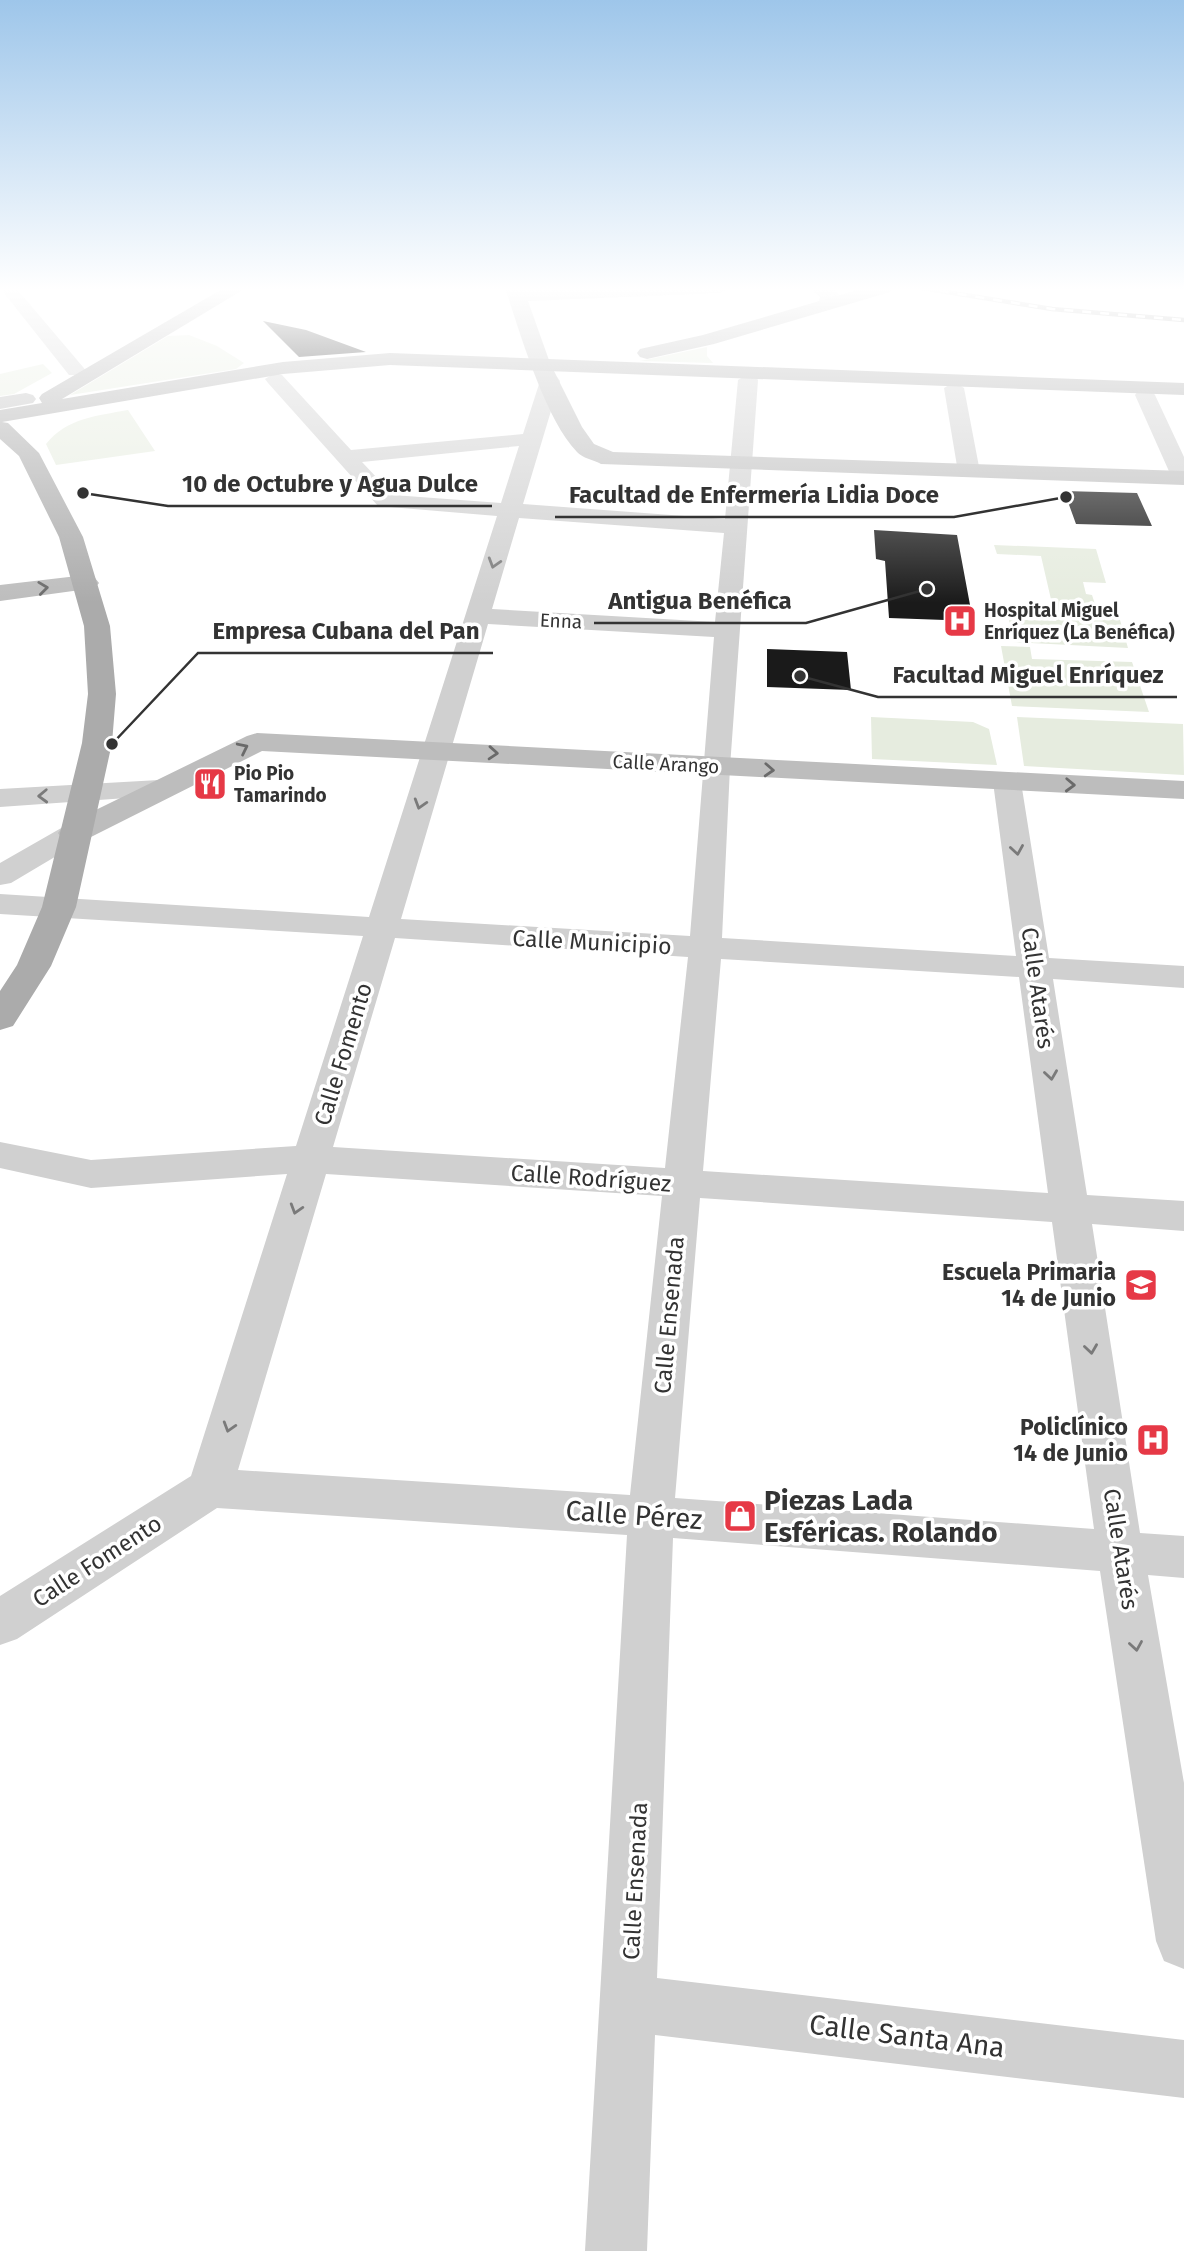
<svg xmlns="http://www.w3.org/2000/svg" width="1184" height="2251" viewBox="0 0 1184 2251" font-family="'Fira Sans',sans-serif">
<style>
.green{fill:#e6ecdf}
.building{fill:#1a1a1a}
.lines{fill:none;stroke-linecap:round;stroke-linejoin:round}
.street{fill:#d0d0d0;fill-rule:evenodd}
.secondary{fill:#bdbdbd;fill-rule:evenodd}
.primary{fill:#ababab;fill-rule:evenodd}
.rail-casing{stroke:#888;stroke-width:4.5}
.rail{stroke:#fff;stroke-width:2.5;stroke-dasharray:9;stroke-linecap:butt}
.oneway{stroke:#7a7a7a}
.oneway2{stroke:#6a6a6a}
.labels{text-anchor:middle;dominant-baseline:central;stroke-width:7;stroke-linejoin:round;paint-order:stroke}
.far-poi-label{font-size:19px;font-weight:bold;fill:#333;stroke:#fff;text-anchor:start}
.far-street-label{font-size:19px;fill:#333;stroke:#fff}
.street-label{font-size:23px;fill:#333;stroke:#fff}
.poi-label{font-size:23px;font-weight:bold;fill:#333;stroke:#fff;text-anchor:end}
.near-poi-label{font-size:28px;font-weight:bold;fill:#333;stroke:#fff;text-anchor:start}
.near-street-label{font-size:28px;fill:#333;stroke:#fff}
.leader{fill:none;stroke:#333;stroke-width:2.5}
.callout-dot{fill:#333;stroke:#fff;stroke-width:2.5}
.callout-label{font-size:24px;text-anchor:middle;font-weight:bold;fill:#333;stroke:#fff;stroke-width:7;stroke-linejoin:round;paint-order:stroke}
</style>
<rect width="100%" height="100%" fill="#fff"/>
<path class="green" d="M 189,335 L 217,346 L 244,363 L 236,369 L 70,395 L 168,336 Z
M 707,347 L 707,356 L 713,363 L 640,361 Z
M 43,364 L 52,373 L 14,394 L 0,396 L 0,374 Z
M 128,410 L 155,451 L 56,465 L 46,444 C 67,418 96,416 128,410 Z
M 994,545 L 1096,549 L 1106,583 L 1083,582 L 1086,594 L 1092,595 L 1098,613 L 1118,613 L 1128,648 L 1012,642 L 1009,619 L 1056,621 L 1041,556 L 997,554 Z
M 1001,646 L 1030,647 L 1032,659 L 1132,662 L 1149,712 L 1012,706 Z
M 871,717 L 973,722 L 989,729 L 997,765 L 872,759 Z
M 1017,717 L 1183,724 L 1184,775 L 1024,766 Z"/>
<path class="building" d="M 263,321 L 306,330 L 366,352 L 299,357 Z
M 1064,491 L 1137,493 L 1152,526 L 1076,524 Z
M 874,530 L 957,535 L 973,621 L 889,618 L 885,561 L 876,559 Z
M 767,649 L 847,652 L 851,690 L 767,687 Z"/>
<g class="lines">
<path class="street" d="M 0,288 L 16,288 L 83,367 L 86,371 L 83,375 L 69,375 Z
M 275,373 L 282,375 L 351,450 L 523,434 L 540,381 L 550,375 L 557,377 L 560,381 L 523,504 L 725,519 L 738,380 L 748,374 L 755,376 L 758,380 L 730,767 L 722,938 L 1016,956 L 993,782 L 997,776 L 1007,773 L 1017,776 L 1021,782 L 1049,958 L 1184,966 L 1184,988 L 1053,979 L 1087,1195 L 1184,1201 L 1184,1231 L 1092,1224 L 1140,1533 L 1184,1536 L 1184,1578 L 1148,1575 L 1184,1783 L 1184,1969 L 1164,1961 L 1156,1941 L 1100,1571 L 673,1538 L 657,1978 L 1184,2040 L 1184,2098 L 655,2035 L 647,2251 L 585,2251 L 627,1535 L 217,1508 L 17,1639 L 0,1645 L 0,1596 L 191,1476 L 287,1174 L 91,1188 L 0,1168 L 0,1142 L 91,1160 L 296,1146 L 363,936 L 0,914 L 0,894 L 369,917 L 497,516 L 378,506 L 268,383 L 265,379 ZM 519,446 L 501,503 L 393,495 L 362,462 ZM 519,518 L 724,533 L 715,622 L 492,609 ZM 488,624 L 714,637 L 690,936 L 401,919 ZM 395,938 L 688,957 L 665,1168 L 333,1147 ZM 721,959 L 1019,977 L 1048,1193 L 703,1171 ZM 326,1174 L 662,1196 L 630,1495 L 238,1470 ZM 700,1198 L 1052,1222 L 1094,1529 L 675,1498 Z
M 954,382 L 964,388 L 980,472 L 977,477 L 961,477 L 958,472 L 944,388 Z
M 1145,389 L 1152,391 L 1155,395 L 1184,457 L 1184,484 L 1175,483 L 1172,478 L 1135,395 L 1138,391 Z
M 159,780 L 169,783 L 173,789 L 169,795 L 0,807 L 0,789 Z
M 74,824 L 85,827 L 89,833 L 85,839 L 11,883 L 0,885 L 0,863 L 63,827 Z"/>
<path class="secondary" d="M 505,288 L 729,288 L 720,293 L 528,301 L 550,363 L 582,427 L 594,444 L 613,452 L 1184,471 L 1184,485 L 601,464 C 594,460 582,458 577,452 C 545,419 520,333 505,288 Z
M 809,288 C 820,288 832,285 839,295 L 834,308 L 820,308 L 818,304 L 820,297 Z
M 26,393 L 33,395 L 36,399 L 33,403 L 0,409 L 0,397 Z
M 86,575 L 95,578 L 99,583 L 95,588 L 0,601 L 0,585 Z
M 257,733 L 1184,781 L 1184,799 L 262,751 L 85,840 L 74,842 L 63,840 L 58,833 L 63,826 L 247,736 Z"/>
<path class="primary" d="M 224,288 L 246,288 L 62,399 L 283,362 L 390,353 L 1184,383 L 1184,395 L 390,365 L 283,374 L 2,422 L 8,423 L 39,453 L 83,537 L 110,626 L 116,694 L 112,743 L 76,907 L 51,966 L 13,1026 L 0,1030 L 0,991 L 17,965 L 42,907 L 82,743 L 88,694 L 84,626 L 59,537 L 19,456 L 0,439 L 0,410 L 42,403 L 39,398 L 42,394 Z
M 864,288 L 893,288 L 890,292 L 714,344 L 647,359 L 640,357 L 637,353 L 640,349 L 703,335 Z"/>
<defs>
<path id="rail" d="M 922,288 L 1052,309 L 1184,320"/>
</defs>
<use href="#rail" class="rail-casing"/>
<use href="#rail" class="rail"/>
</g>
<defs><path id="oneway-chevron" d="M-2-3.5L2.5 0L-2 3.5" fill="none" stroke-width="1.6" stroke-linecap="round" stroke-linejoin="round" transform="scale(1.75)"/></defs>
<g class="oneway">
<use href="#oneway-chevron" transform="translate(494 563) rotate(107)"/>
<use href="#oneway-chevron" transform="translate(43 796) rotate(178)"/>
<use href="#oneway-chevron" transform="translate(420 804) rotate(107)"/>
<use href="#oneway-chevron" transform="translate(1017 850) rotate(81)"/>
<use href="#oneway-chevron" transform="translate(1051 1075) rotate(82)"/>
<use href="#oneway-chevron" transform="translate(296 1209) rotate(107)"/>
<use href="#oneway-chevron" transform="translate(1091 1349) rotate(82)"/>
<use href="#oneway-chevron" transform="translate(229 1427) rotate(107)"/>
<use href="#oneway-chevron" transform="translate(1136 1646) rotate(81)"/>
</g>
<g class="oneway2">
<use href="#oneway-chevron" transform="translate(43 588) rotate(-7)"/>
<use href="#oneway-chevron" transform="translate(243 748) rotate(-26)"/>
<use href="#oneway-chevron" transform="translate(493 753) rotate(4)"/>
<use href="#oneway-chevron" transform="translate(769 770) rotate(3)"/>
<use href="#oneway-chevron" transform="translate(1070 785) rotate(2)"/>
</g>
<linearGradient id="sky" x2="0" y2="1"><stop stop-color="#9ec6ea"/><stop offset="0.48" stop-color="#fff"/><stop offset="1" stop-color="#fff" stop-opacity="0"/></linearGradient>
<rect width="1184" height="603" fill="url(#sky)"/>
<defs>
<symbol id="hospital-square" viewBox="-11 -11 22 22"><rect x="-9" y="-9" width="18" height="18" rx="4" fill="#e63946" stroke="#fff"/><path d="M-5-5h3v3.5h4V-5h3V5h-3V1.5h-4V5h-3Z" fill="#fff"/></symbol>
<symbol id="restaurant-square" viewBox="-11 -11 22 22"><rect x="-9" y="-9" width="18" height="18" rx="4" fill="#e63946" stroke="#fff"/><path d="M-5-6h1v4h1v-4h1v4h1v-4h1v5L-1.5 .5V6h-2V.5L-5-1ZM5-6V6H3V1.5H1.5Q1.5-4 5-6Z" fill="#fff"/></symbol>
<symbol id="school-square" viewBox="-11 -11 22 22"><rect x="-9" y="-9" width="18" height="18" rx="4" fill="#e63946" stroke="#fff"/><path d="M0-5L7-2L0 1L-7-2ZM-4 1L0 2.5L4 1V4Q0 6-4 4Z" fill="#fff"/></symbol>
<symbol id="shop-square" viewBox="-11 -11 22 22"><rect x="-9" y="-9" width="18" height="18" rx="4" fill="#e63946" stroke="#fff"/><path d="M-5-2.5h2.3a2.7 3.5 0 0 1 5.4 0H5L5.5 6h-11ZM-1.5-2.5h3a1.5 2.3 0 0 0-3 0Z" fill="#fff"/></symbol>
</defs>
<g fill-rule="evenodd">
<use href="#hospital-square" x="941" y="602" width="38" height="38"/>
<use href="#restaurant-square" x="191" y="765" width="38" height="38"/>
<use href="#school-square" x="1122" y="1266" width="38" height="38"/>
<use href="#hospital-square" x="1134" y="1421" width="38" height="38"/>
<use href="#shop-square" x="721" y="1497" width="38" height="38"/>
</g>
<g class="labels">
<g class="far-poi-label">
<text x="984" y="610">Hospital Miguel<tspan x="984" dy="22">Enríquez (La Benéfica)</tspan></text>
<text x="234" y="773">Pio Pio<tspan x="234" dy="22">Tamarindo</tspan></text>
</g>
<g class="far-street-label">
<text transform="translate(561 621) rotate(3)">Enna</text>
<text transform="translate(666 764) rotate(3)">Calle Arango</text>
</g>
<g class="street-label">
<text transform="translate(592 942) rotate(3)">Calle Municipio</text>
<text transform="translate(1038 988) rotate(82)">Calle Atarés</text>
<text transform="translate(343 1054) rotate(-73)">Calle Fomento</text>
<text transform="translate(591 1178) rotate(4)">Calle Rodríguez</text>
<text transform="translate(669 1315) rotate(-85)">Calle Ensenada</text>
<text transform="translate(1121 1549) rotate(81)">Calle Atarés</text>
<text transform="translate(97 1561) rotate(-33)">Calle Fomento</text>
<text transform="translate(635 1881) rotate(-87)">Calle Ensenada</text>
</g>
<g class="poi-label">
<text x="1116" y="1272">Escuela Primaria<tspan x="1116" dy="26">14 de Junio</tspan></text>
<text x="1128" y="1427">Policlínico<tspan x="1128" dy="26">14 de Junio</tspan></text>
</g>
<g class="near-poi-label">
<text x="764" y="1500">Piezas Lada<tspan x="764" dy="32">Esféricas. Rolando</tspan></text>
</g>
<g class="near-street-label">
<text transform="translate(634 1515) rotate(4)">Calle Pérez</text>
<text transform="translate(907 2036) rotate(7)">Calle Santa Ana</text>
</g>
</g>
<path class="leader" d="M83 493L168 506H492M1066 497L954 517H555M927 589L806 623H594M112 744L198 653H493M800 676L878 697H1177"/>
<g class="callout-dot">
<circle cx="83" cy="493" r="7"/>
<circle cx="1066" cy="497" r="7"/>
<circle cx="927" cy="589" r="7"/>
<circle cx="112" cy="744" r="7"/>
<circle cx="800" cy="676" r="7"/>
</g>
<g class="callout-label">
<text x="330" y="492">10 de Octubre y Agua Dulce</text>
<text x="754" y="503">Facultad de Enfermería Lidia Doce</text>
<text x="700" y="609">Antigua Benéfica</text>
<text x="346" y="639">Empresa Cubana del Pan</text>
<text x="1028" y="683">Facultad Miguel Enríquez</text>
</g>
</svg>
